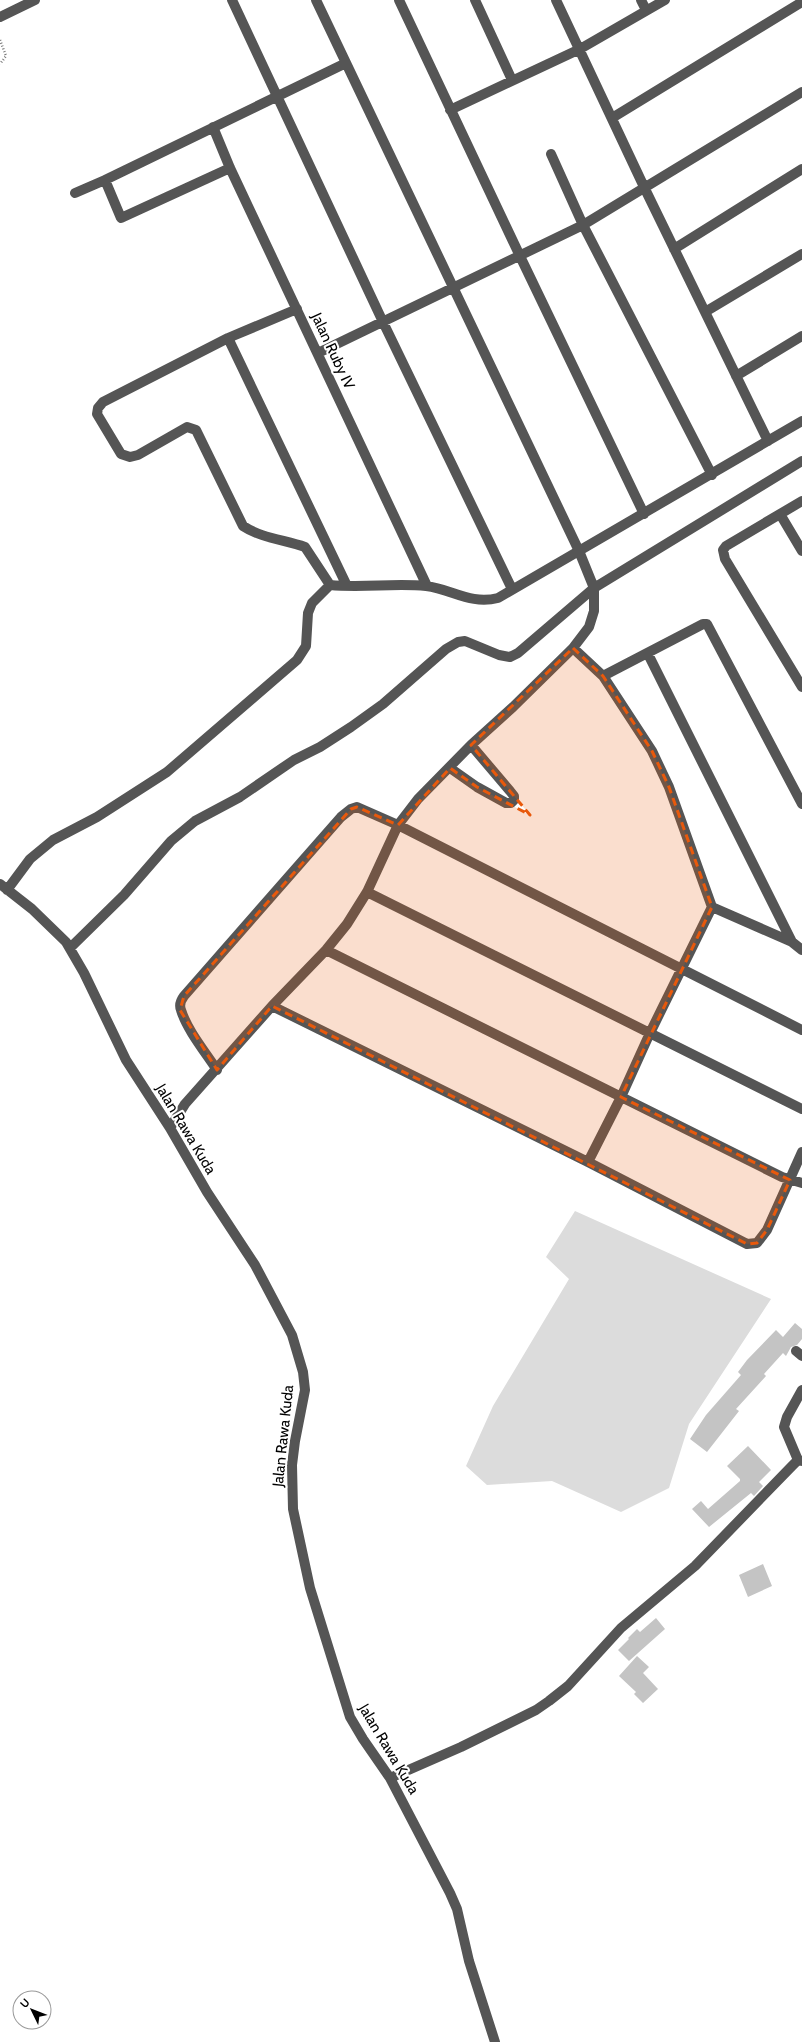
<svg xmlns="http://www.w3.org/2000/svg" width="802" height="2042" viewBox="0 0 802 2042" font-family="Cabin,sans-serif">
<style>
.green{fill:#dcdcdc}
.building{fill:#c4c4c4}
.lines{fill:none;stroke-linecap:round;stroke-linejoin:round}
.path{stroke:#777;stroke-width:2.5;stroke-dasharray:1 2;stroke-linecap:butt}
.minor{stroke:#555;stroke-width:10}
.marked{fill:#e8590c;fill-opacity:0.2;stroke:#e8590c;stroke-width:3;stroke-dasharray:8 5;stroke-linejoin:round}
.labels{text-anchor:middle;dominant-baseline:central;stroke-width:4;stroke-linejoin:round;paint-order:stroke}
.street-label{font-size:15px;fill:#000;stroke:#fff}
</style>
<rect width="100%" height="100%" fill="#fff"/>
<path class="green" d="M 575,1211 L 771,1299 L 689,1424 L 669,1488 L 621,1512 L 552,1481 L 487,1485 L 466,1466 L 493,1406 L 569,1279 L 546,1257 Z"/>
<path class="building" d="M 795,1323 L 802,1329 L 802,1339 L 797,1345 L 791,1347 L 786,1356 L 783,1353 L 764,1374 L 766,1376 L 736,1409 L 739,1411 L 707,1452 L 690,1439 L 706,1415 L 741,1375 L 738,1372 L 747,1360 L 776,1330 L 783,1337 Z
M 748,1446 L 771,1470 L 759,1482 L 763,1486 L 754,1496 L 751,1493 L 709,1527 L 692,1509 L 701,1501 L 708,1509 L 740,1481 L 740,1479 L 727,1466 Z
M 763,1564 L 772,1586 L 748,1597 L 739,1575 Z
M 656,1618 L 665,1629 L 629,1661 L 618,1650 L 629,1639 L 628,1638 L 637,1629 L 640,1632 Z
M 637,1656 L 649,1667 L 643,1673 L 658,1689 L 643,1703 L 634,1694 L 636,1692 L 619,1676 Z"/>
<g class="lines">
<path class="path" d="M 0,40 L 6,56 L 0,64"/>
<path class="minor" d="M 232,0 L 383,322 L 512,589
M 399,0 L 519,254 L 644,514
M 475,0 L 512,80
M 556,0 L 645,189 L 768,441
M 641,0 L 646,10
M 0,17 L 35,0
M 450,110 L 580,49 L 665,0
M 612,118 L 802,2
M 213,127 L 230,168 L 427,586
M 551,154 L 583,225 L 712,475
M 230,168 L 121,218 L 105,180 L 346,63
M 75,193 L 105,180
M 674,249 L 802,169
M 297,309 L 228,338 L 103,402 L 98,408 L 97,414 L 121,454 L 130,457 L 138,455 L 187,427 L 196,430 L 243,526 C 261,538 285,540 305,547 L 330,585 C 362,588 395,583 426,586 C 452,589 470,605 498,598 L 802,421
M 705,312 L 802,254
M 228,338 L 347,586
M 318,353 L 583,225 L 802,92
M 736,376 L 802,336
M 802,501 L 726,546 L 723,550 L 725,559 L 802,687
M 780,514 L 802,551
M 573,648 L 603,676 L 652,751 L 669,787 L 712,907 L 650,1033 L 621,1097 L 588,1162
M 648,654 L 792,942
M 603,676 L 703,624 L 707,624 L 802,804
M 450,768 L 477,787 L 506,803 L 511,803 L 514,800 L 514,796 L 510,791 L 471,745
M 0,884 L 32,909 L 66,942 L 84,973 L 126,1060 L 170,1128 L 207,1192 L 255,1265 L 292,1335 L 303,1372 L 305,1390 L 295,1441 L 292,1465 L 293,1509 L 310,1588 L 350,1717 L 363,1739 L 390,1778 L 450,1893 L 457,1909 L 469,1961 L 495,2042
M 7,890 L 30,859 L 53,840 L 97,817 L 167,772 L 297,660 L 306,646 L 308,613 L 312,603 L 330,585
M 367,892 L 802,1109
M 712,907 L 792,942 L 802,950
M 70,948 L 124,895 L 171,841 L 195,821 L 240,797 L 294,760 L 320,747 L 351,727 L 383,704 L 446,649 L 458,642 L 465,641 L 499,655 L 510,657 L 518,653 L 594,588 L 802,461
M 326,950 L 782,1177 L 802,1183
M 272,1006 L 588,1162 L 747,1244 L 757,1243 L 767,1230 L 802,1152
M 217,1070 C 206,1053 187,1030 181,1010 C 179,1005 181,1000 184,996 L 341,817 L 351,809 L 357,807 L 398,825 L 802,1030
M 170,1128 L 185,1104 L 272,1006 L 326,950 L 347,924 L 367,892 L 398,825 L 418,799 L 471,745 L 513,707 L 573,648 L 589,627 L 594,611 L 594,588 L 579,551 L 316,0
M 796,1351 L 802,1356
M 798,1460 L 784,1427 L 787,1417 L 802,1390
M 390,1778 L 461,1747 L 536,1710 L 549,1701 L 568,1686 L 621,1628 L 695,1566 L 792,1466 L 798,1460 L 802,1461"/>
</g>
<path class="marked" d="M 573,648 L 603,676 L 652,751 L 669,787 L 712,907 L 621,1097 L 790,1180 L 767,1230 L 757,1243 L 747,1244 L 272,1006 L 217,1070 L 180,1010 L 184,996 L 351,809 L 357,807 L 398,825 L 450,768 L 477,787 L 530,815 L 471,745 Z"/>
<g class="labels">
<g class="street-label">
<text transform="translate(333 351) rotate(65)">Jalan Ruby IV</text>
<text transform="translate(186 1129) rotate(59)">Jalan Rawa Kuda</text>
<text transform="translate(283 1436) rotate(-84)">Jalan Rawa Kuda</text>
<text transform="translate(389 1749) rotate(59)">Jalan Rawa Kuda</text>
</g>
</g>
<g transform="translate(32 2010) rotate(313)"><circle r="19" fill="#ffffff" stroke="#999999"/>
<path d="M0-3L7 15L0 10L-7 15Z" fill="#000000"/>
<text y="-6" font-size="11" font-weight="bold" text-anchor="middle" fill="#000000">U</text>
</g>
</svg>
